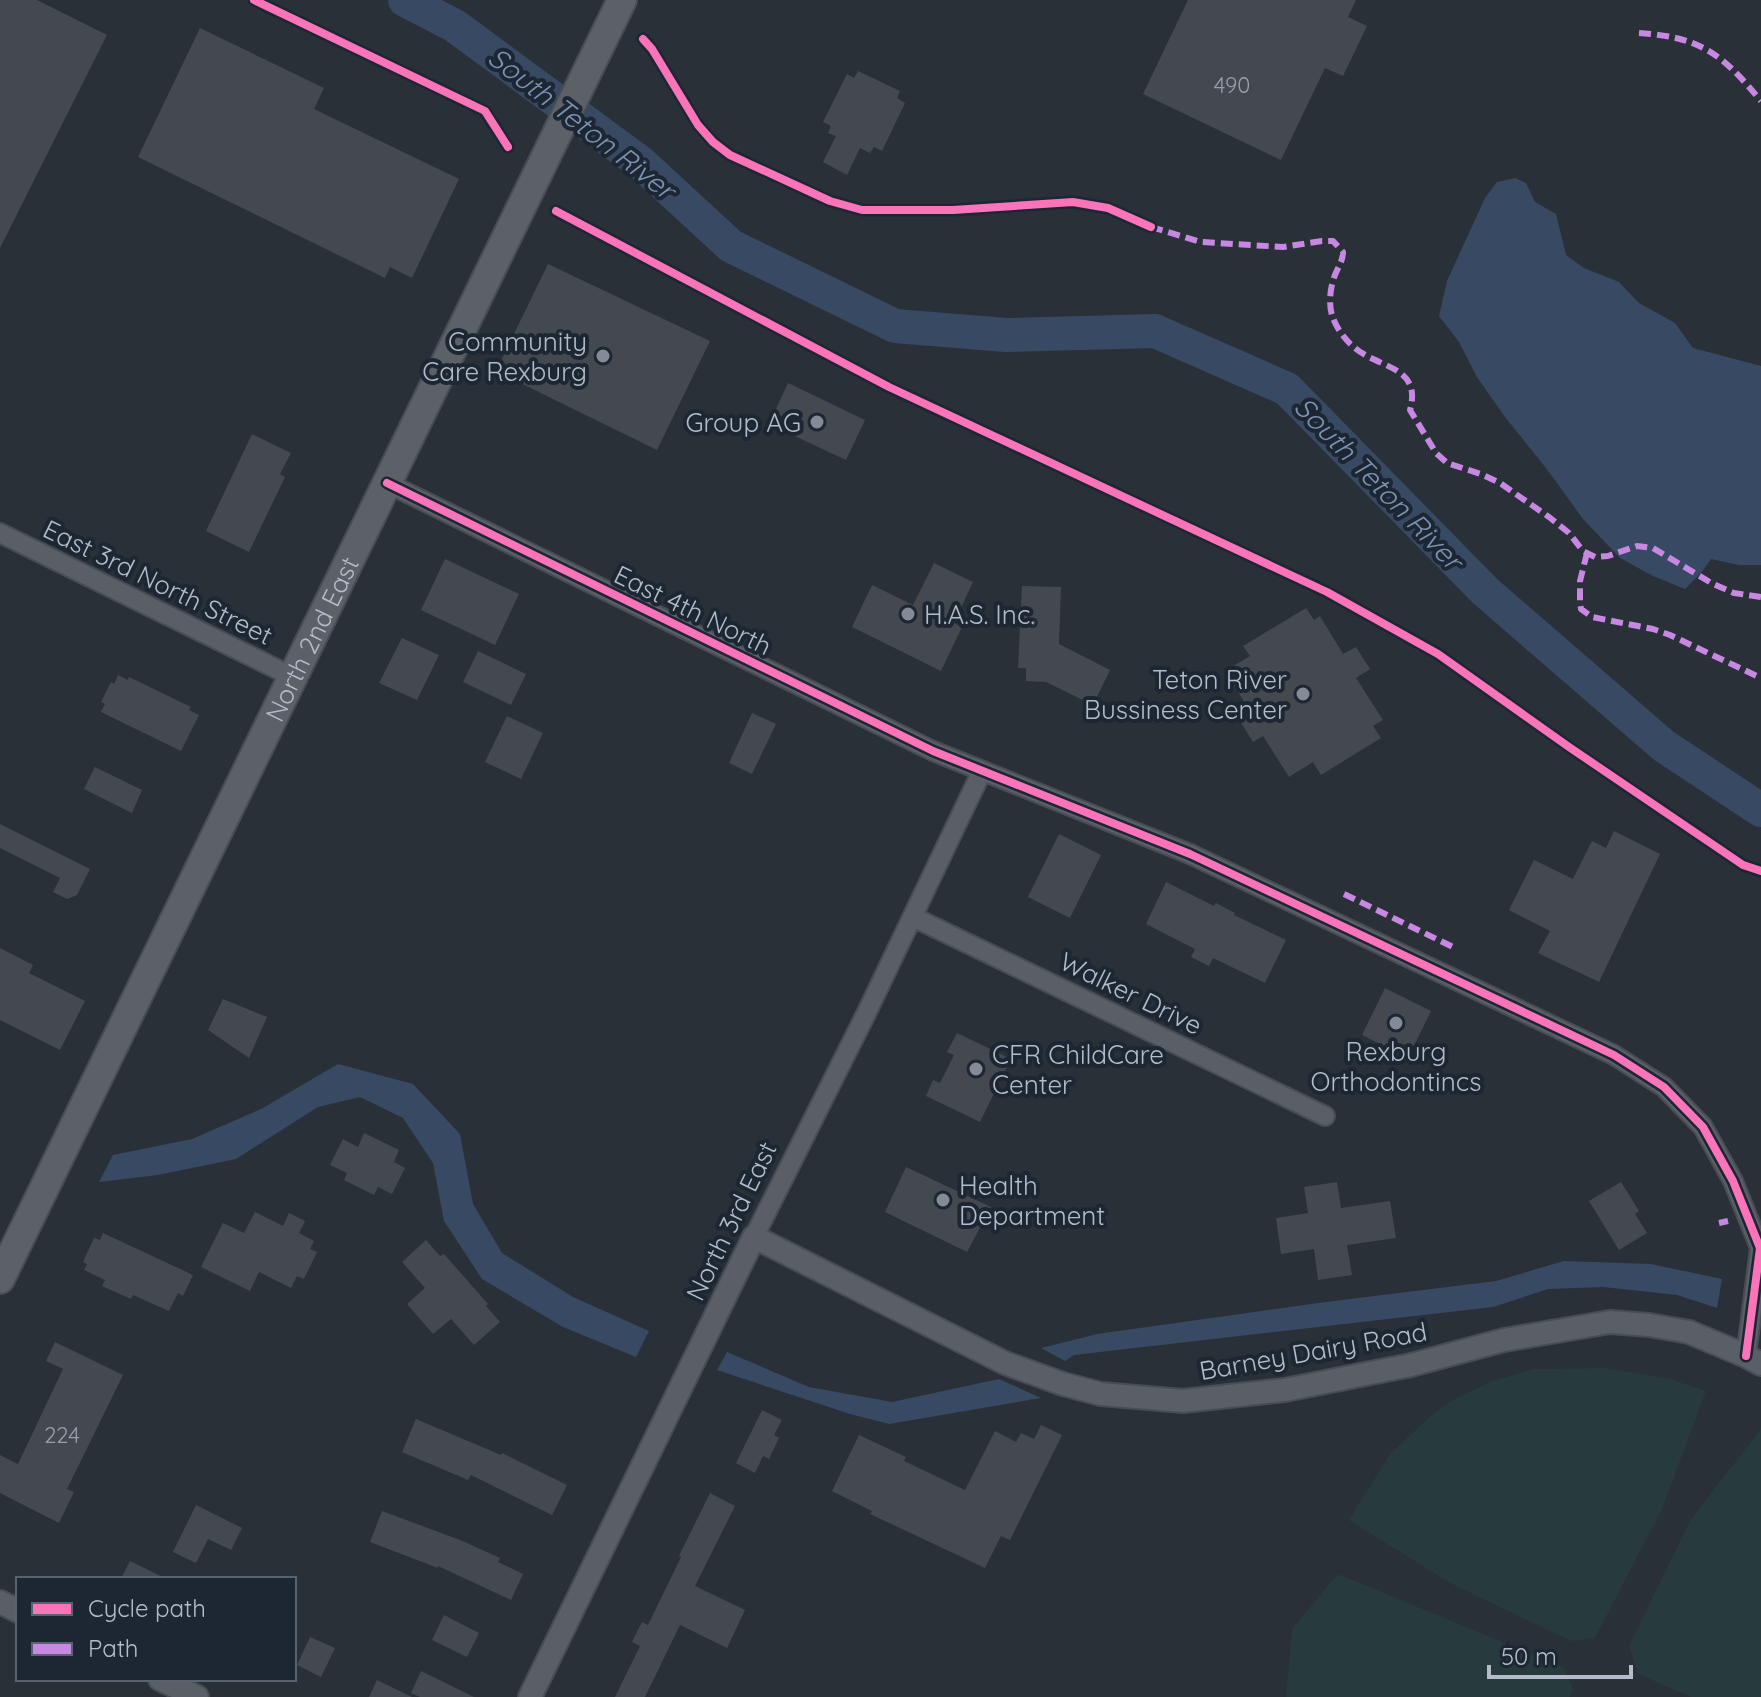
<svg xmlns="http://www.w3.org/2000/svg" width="1761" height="1697" viewBox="0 0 1761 1697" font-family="Quicksand,sans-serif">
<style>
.green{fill:#273a3e}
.water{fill:#384963}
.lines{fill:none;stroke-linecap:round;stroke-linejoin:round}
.river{stroke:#384963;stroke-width:34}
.building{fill:#444950}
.minor-casing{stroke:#484c53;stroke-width:22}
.tertiary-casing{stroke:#484c53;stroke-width:26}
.primary-casing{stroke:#484c55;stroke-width:32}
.minor{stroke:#5a5e66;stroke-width:18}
.tertiary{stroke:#5a5e66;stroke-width:22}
.primary{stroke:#5c6168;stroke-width:28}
.quiet{stroke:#c787e3;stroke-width:6;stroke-dasharray:12 6;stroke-linecap:butt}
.cycleway-casing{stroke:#1d2633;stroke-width:13}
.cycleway{stroke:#fb73b8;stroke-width:8}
.poi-dot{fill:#848b96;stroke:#1d2633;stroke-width:3}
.labels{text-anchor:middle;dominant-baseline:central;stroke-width:8;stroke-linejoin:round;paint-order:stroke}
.number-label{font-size:22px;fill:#989fab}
.poi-label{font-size:26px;fill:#b4bcc9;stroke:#1d2633;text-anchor:end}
.street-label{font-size:26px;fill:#b4bcc9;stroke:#1d2633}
.water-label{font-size:28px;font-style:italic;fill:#7c92b1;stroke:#1d2633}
</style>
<rect width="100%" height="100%" fill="#2a3038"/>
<path class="green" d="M 1604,1368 L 1670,1379 L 1706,1391 L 1662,1509 L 1595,1638 L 1571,1641 L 1450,1583 L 1349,1520 L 1390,1454 L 1426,1420 L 1451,1401 L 1490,1382 L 1533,1369 Z
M 1761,1429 L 1761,1697 L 1691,1697 L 1638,1674 L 1629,1646 L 1691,1519 Z
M 1338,1574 L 1563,1667 L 1573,1689 L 1569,1697 L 1286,1697 L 1292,1629 Z"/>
<path class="water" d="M 1515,178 L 1526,183 L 1535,202 L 1556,214 L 1566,255 L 1584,268 L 1619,282 L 1639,303 L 1675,323 L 1693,348 L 1761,366 L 1761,565 L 1739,565 L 1711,559 L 1700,574 L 1685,589 L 1653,576 L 1620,558 L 1583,519 L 1546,468 L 1505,417 L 1477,377 L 1459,342 L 1439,316 L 1447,281 L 1485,198 L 1497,182 Z
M 338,1064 L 413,1084 L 460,1134 L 473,1204 L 502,1253 L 573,1297 L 649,1331 L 636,1357 L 563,1327 L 482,1279 L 444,1221 L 433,1163 L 403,1118 L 360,1097 L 318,1107 L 236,1159 L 158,1175 L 99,1182 L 113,1155 L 192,1139 L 261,1109 Z
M 1564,1261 L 1651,1264 L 1722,1279 L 1717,1308 L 1677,1295 L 1603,1287 L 1548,1289 L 1493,1307 L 1074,1355 L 1065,1361 L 1041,1348 L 1097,1334 L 1326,1302 L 1496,1281 Z
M 727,1352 L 809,1387 L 892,1402 L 999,1379 L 1041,1398 L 889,1424 L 850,1414 L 717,1370 Z"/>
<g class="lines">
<path class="river" d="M 405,0 L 455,26 L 641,163 L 731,246 L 895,326 L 1006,335 L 1155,331 L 1287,389 L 1485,591 L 1664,746 L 1761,810"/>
</g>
<path class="building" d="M 0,0 L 37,0 L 107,35 L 0,248 Z
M 1188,0 L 1356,0 L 1348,17 L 1367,26 L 1343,76 L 1325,68 L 1281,160 L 1143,94 Z
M 200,28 L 324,88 L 314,109 L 459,179 L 412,278 L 390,267 L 385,278 L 138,157 Z
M 858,71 L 900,91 L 897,98 L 905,103 L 882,151 L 874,147 L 870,153 L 860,148 L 847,175 L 823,162 L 836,136 L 828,133 L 831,126 L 823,122 L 847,74 L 854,78 Z
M 548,264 L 710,341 L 657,450 L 496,371 Z
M 788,383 L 865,420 L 846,460 L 769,424 Z
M 252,434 L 291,453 L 280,474 L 285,477 L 249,552 L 206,531 Z
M 445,559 L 519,594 L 495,645 L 421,610 Z
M 934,563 L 973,582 L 954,623 L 962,627 L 941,671 L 852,627 L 872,585 L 913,605 Z
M 1022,586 L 1061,587 L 1059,644 L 1110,670 L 1093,705 L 1046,682 L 1026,681 L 1026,668 L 1018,668 Z
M 1306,608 L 1314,620 L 1320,616 L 1343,654 L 1356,647 L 1370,669 L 1356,678 L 1383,720 L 1373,726 L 1381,738 L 1321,775 L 1313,762 L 1289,777 L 1263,736 L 1253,742 L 1238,718 L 1250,711 L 1225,671 L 1250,656 L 1243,646 Z
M 402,638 L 439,655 L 417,700 L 379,683 Z
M 478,651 L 526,674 L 511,705 L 463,682 Z
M 118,675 L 128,680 L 129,677 L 191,707 L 189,710 L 199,715 L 181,751 L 101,712 L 105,704 L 101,702 L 111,682 L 114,684 Z
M 752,713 L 776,724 L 752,774 L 729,763 Z
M 507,716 L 543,733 L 521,779 L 485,762 Z
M 95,767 L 142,790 L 132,813 L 84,789 Z
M 0,824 L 90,869 L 77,895 L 67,899 L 53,892 L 60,878 L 0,848 Z
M 1614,831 L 1660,854 L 1599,982 L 1538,953 L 1550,931 L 1509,910 L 1534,860 L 1573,879 L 1592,841 L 1606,848 Z
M 1059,834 L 1101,855 L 1070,918 L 1028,897 Z
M 1166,882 L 1214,906 L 1216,903 L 1235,913 L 1234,915 L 1286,940 L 1265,983 L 1213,958 L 1209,966 L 1191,957 L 1195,949 L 1146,924 Z
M 0,948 L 33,965 L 29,973 L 85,1001 L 60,1050 L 0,1020 Z
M 1385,988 L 1431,1011 L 1408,1058 L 1362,1035 Z
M 223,999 L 267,1017 L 249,1058 L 208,1030 Z
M 957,1033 L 1011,1059 L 980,1122 L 926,1096 L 933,1080 L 940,1083 L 954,1055 L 947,1052 Z
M 364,1133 L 399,1150 L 394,1162 L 405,1168 L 392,1194 L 378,1187 L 374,1195 L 344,1180 L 347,1173 L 330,1165 L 343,1139 L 358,1147 Z
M 906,1167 L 991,1207 L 967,1252 L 885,1212 Z
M 1337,1182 L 1341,1208 L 1390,1201 L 1396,1238 L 1347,1245 L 1352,1275 L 1318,1280 L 1314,1249 L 1281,1254 L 1276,1218 L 1308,1213 L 1304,1187 Z
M 1621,1182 L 1639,1211 L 1635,1214 L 1647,1233 L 1619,1250 L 1589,1201 Z
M 255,1212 L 283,1226 L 289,1213 L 305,1221 L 299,1233 L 314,1241 L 310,1249 L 317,1252 L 304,1279 L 297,1276 L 291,1288 L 259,1272 L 250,1291 L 201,1267 L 223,1223 L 244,1233 Z
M 103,1233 L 193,1275 L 183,1296 L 178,1293 L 169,1311 L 133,1295 L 131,1299 L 102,1286 L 105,1280 L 84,1270 L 87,1264 L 83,1262 L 94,1238 L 100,1240 Z
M 426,1240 L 440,1256 L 444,1254 L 488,1304 L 486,1306 L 500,1322 L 474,1345 L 451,1319 L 433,1334 L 407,1304 L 425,1288 L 402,1262 Z
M 55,1342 L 123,1375 L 67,1489 L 74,1492 L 59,1523 L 0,1493 L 0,1455 L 18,1464 L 63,1369 L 46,1361 Z
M 762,1410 L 782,1420 L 774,1435 L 779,1438 L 769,1459 L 763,1456 L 755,1473 L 736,1463 Z
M 416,1419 L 501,1455 L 502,1453 L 567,1485 L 552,1515 L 471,1475 L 468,1480 L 402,1452 Z
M 1041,1425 L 1062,1435 L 1010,1540 L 1001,1536 L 985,1568 L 870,1514 L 872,1511 L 832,1491 L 859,1435 L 906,1457 L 904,1461 L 965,1490 L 995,1431 L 1016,1442 L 1021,1433 L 1034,1439 Z
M 710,1493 L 735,1506 L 695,1586 L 745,1610 L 727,1648 L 680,1625 L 645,1697 L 615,1697 L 640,1646 L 632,1642 L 642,1622 L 648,1625 L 681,1557 L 679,1556 Z
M 196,1505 L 242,1528 L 231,1550 L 208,1539 L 196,1563 L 173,1552 Z
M 382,1511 L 460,1540 L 500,1558 L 498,1562 L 523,1574 L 511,1600 L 438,1566 L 438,1568 L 370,1542 Z
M 130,1561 L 167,1579 L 121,1579 Z
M 444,1615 L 479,1633 L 467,1657 L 432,1640 Z
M 310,1637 L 335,1648 L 321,1677 L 297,1665 Z
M 421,1671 L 474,1697 L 420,1697 L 411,1693 Z
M 377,1680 L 412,1697 L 369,1697 Z"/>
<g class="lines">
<defs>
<path id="minor" d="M 387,483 L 933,751 L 1190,854 L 1614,1055 L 1664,1087 L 1703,1127 L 1733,1181 L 1760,1248 L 1746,1356
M 0,533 L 293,677
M 913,917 L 1325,1116
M 754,1237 L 866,1014 L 982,771"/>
<path id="tertiary" d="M 0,1602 L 18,1611
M 160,1679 L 197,1697
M 530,1697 L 754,1237 L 1005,1363 L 1063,1384 L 1101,1394 L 1183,1401 L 1285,1390 L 1411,1365 L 1504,1340 L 1610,1322 L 1649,1325 L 1689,1332 L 1746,1356 L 1761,1364"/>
<g id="primary">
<path id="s1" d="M 0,1279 L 622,0"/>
</g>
</defs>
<use href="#minor" class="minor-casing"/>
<use href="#tertiary" class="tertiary-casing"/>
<use href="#primary" class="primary-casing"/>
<use href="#minor" class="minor"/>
<use href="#tertiary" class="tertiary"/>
<use href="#primary" class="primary"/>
<path class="quiet" d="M 1639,33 C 1701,37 1722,54 1761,101
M 1151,227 L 1201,242 L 1283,247 L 1322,241 L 1333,241 L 1343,252 C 1343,261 1338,267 1335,275 C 1330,287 1328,306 1333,318 C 1337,329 1346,341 1355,348 C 1380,369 1422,366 1410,410 L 1436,453 L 1447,463 L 1481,474 L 1500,483 L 1549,517 L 1569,533 L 1583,551 L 1595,557 L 1608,556 L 1637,546 L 1653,548 L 1713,584 L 1734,593 L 1761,597
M 1587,553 L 1580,581 L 1580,601 L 1581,609 L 1592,617 L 1653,629 L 1670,635 L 1761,678
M 1344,894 L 1455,948
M 1719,1223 L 1728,1221"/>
<defs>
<path id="cycleway" d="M 254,0 L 485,111 L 508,147
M 643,39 L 652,49 L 698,125 L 713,142 L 730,155 L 830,201 L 862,210 L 953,210 L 1073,202 L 1108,208 L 1151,227
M 556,211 L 889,387 L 1327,592 L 1438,654 L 1569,747 L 1743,865 L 1761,871
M 387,483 L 933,751 L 1190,854 L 1614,1055 L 1664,1087 L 1703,1127 L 1733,1181 L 1760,1248 L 1746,1356"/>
</defs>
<use href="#cycleway" class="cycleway-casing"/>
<use href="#cycleway" class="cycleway"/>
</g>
<g class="poi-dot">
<circle cx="603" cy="356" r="8"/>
<circle cx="817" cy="422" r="8"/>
<circle cx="908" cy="614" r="8"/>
<circle cx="1303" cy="694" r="8"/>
<circle cx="1396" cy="1023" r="8"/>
<circle cx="976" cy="1069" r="8"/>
<circle cx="943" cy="1200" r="8"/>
</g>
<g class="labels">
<g class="number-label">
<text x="1232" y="85">490</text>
<text x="62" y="1435">224</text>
</g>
<g class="poi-label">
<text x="587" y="341">Community<tspan x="587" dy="30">Care Rexburg</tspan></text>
<text x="801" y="422">Group AG</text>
<text x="924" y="614" text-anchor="start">H.A.S. Inc.</text>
<text x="1287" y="679">Teton River<tspan x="1287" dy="30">Bussiness Center</tspan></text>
<text x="1396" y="1051" text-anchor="middle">Rexburg<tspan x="1396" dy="30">Orthodontincs</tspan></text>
<text x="992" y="1054" text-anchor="start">CFR ChildCare<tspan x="992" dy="30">Center</tspan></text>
<text x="959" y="1185" text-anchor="start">Health<tspan x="959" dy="30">Department</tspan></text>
</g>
<g class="street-label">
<text transform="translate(158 582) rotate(26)">East 3rd North Street</text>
<text transform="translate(693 610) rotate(26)">East 4th North</text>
<text stroke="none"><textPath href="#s1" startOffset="712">North 2nd East</textPath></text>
<text transform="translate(1131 993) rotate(26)">Walker Drive</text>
<text transform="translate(731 1221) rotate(-64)">North 3rd East</text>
<text transform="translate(1313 1351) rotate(-10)">Barney Dairy Road</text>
</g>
<g class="water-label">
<text transform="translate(582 123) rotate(38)">South Teton River</text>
<text transform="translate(1379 483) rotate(46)">South Teton River</text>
</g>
</g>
<rect x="16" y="1577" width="280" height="104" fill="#1d2633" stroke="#59626f" stroke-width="2"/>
<rect x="32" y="1603" width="40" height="12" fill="#fb73b8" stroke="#59626f" stroke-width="2"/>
<text x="88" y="1617" font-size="24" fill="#b4bcc9">Cycle path</text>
<rect x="32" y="1643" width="40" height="12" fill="#c787e3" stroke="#59626f" stroke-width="2"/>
<text x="88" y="1657" font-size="24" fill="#b4bcc9">Path</text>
<path d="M1489 1665v12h142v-12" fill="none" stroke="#b4bcc9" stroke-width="4"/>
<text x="1501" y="1665" font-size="24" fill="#b4bcc9" stroke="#1d2633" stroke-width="6" paint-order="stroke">50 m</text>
</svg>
